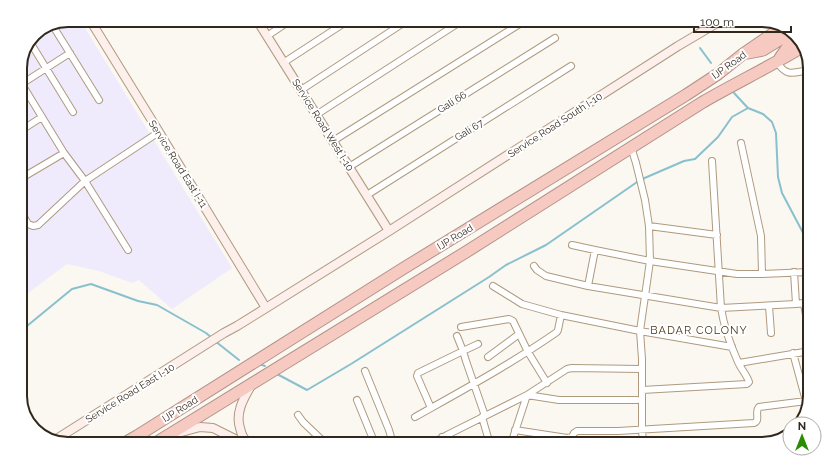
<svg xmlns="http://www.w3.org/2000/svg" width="830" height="464" viewBox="0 0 830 464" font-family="Raleway,sans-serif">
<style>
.commercial{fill:#efebfc}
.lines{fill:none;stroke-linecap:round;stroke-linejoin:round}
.stream{stroke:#88c1cd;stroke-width:2}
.street-casing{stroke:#af9a7f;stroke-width:8}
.secondary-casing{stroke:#af9a7f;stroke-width:10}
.highway-casing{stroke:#b19188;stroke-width:13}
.street{stroke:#fff;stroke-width:6}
.secondary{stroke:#fcefec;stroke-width:8}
.highway{stroke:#f6cac1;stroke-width:11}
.labels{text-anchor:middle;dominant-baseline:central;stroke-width:4;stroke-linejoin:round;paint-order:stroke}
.street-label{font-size:10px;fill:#31281d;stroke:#fff}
.neighbourhood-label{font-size:11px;letter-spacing:1px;fill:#46341b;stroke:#fff}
.rim{fill:none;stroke:#31281d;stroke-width:2}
</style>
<rect width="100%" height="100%" fill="#fbf7f1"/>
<path class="commercial" d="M 68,20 L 80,20 L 232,268 L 172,309 L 139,280 L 132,283 L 99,271 L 67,264 L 20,299 L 20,65 L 34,34 Z"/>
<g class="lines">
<path class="stream" d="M 674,20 L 679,24
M 700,48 L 711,63
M 734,93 L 748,108 L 763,114 L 772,122 L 776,133 L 778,177 L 782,193 L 810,246
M 20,328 L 27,326 L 72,289 L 91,284 L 138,301 L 157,305 L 206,333 L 212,338
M 215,341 L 239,360
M 259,364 L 265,366
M 277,374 L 307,390 L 351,364 L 489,277 L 506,265 L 546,245 L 640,180 L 684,161 L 695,159 L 718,137 L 732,117 L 748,108"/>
<defs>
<path id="street" d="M 53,26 L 99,100
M 267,36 L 291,20
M 30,42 L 73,112
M 777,62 C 787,78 794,72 810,70
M 283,63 L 349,20
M 20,81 L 64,153 L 85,181 L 128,250
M 20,85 L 70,53
M 301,90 L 408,20
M 316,115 L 463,20
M 20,131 L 42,117
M 333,141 L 526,20
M 741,143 L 761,236 L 762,274
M 631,147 L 636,163 L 645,200 L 649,226 L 650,261 L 640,331 L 642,359 L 642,429 L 643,444
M 349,167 L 555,38
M 20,179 L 64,153
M 367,195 L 571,66
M 20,210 L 28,224 L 33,226 L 38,225 L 85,181 L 159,132
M 649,226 L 717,235
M 572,245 L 595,250 L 650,261 L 737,274 L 762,274 L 809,272
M 534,266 L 537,270 L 546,276 L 588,286 L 721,308 L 796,304 L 810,302
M 794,272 L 796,304
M 493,286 L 522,304 L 561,315 L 640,331 L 732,347
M 588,286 L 595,250
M 804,304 L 810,336
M 769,306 L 771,333
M 461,327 L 509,319 L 513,321 L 528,352 L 547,383
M 457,336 L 463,351 L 466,361 L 485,416
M 793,353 L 806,401 L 809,400
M 488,357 L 519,334
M 739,363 L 810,351
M 365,371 L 389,430 L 393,444
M 642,390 L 747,384 L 749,382 C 747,375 741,369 738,362 C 730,344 724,327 721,308 L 712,161
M 357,400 L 375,444
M 431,408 L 417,376 L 418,373 L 463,351 L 478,344
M 298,415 L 303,422 L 326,444
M 415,417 C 463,390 511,364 557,332 L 558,330 L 561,315
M 482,417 L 489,441
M 515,430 L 567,438 L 572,437 L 574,433 L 577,431 L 618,431 L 754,423 C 761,420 754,412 759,407 L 806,401 L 808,405
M 442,437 L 461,444
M 431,444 L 447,435 L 527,395 L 559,400 L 637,400
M 511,444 L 527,395 L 567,369 L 572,368 L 642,369"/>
<path id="secondary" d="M 90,20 L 159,132 L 266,308
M 257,20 L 389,231
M 178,433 L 200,427 L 213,428 L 239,441 L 242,444
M 55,440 L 224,333 L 237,326 L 266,308 L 389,231 L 678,46 L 722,20
M 249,444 C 243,438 242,436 240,428 C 235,412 244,398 252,384"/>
<path id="highway" d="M 748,53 L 763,50 L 792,32
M 780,58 L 791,42 L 798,38
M 123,444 L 137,436 L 404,268 L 686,95 L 718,74 L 743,54 L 784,26
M 154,444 L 466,252 L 703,102 C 736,83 771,66 804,46"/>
</defs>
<use href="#street" class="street-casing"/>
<use href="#secondary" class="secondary-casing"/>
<use href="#highway" class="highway-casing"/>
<use href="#street" class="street"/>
<use href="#secondary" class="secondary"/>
<use href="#highway" class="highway"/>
</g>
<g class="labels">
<g class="street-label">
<text transform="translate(729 65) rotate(-36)">IJP Road</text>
<text transform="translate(452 102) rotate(-32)">Gali 66</text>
<text transform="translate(323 125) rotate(58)">Service Road West I-10</text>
<text transform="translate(555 125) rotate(-33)">Service Road South I-10</text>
<text transform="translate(469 130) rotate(-32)">Gali 67</text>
<text transform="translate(178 164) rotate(58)">Service Road East I-11</text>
<text transform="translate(455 237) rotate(-31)">IJP Road</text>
<text transform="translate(130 393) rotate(-32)">Service Road East I-10</text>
<text transform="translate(180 409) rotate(-32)">IJP Road</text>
</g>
<g class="neighbourhood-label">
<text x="699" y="330">BADAR COLONY</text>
</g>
</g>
<path d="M0 0H830V464H0ZM68 27H762A41 41 0 0 1 803 68V396A41 41 0 0 1 762 437H68A41 41 0 0 1 27 396V68A41 41 0 0 1 68 27Z" fill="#fff" fill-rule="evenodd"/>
<path class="rim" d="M68 27H762A41 41 0 0 1 803 68V396A41 41 0 0 1 762 437H68A41 41 0 0 1 27 396V68A41 41 0 0 1 68 27Z"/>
<g transform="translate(802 436)"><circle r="19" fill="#ffffff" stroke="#ada9a5"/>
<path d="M0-3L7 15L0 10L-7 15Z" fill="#2a8c01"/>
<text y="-6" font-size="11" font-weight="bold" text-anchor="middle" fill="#31281d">N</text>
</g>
<path d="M694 26v6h97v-6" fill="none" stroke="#31281d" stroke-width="2"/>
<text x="700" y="26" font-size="12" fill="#31281d" stroke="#ffffff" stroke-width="3" paint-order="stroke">100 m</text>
</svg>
